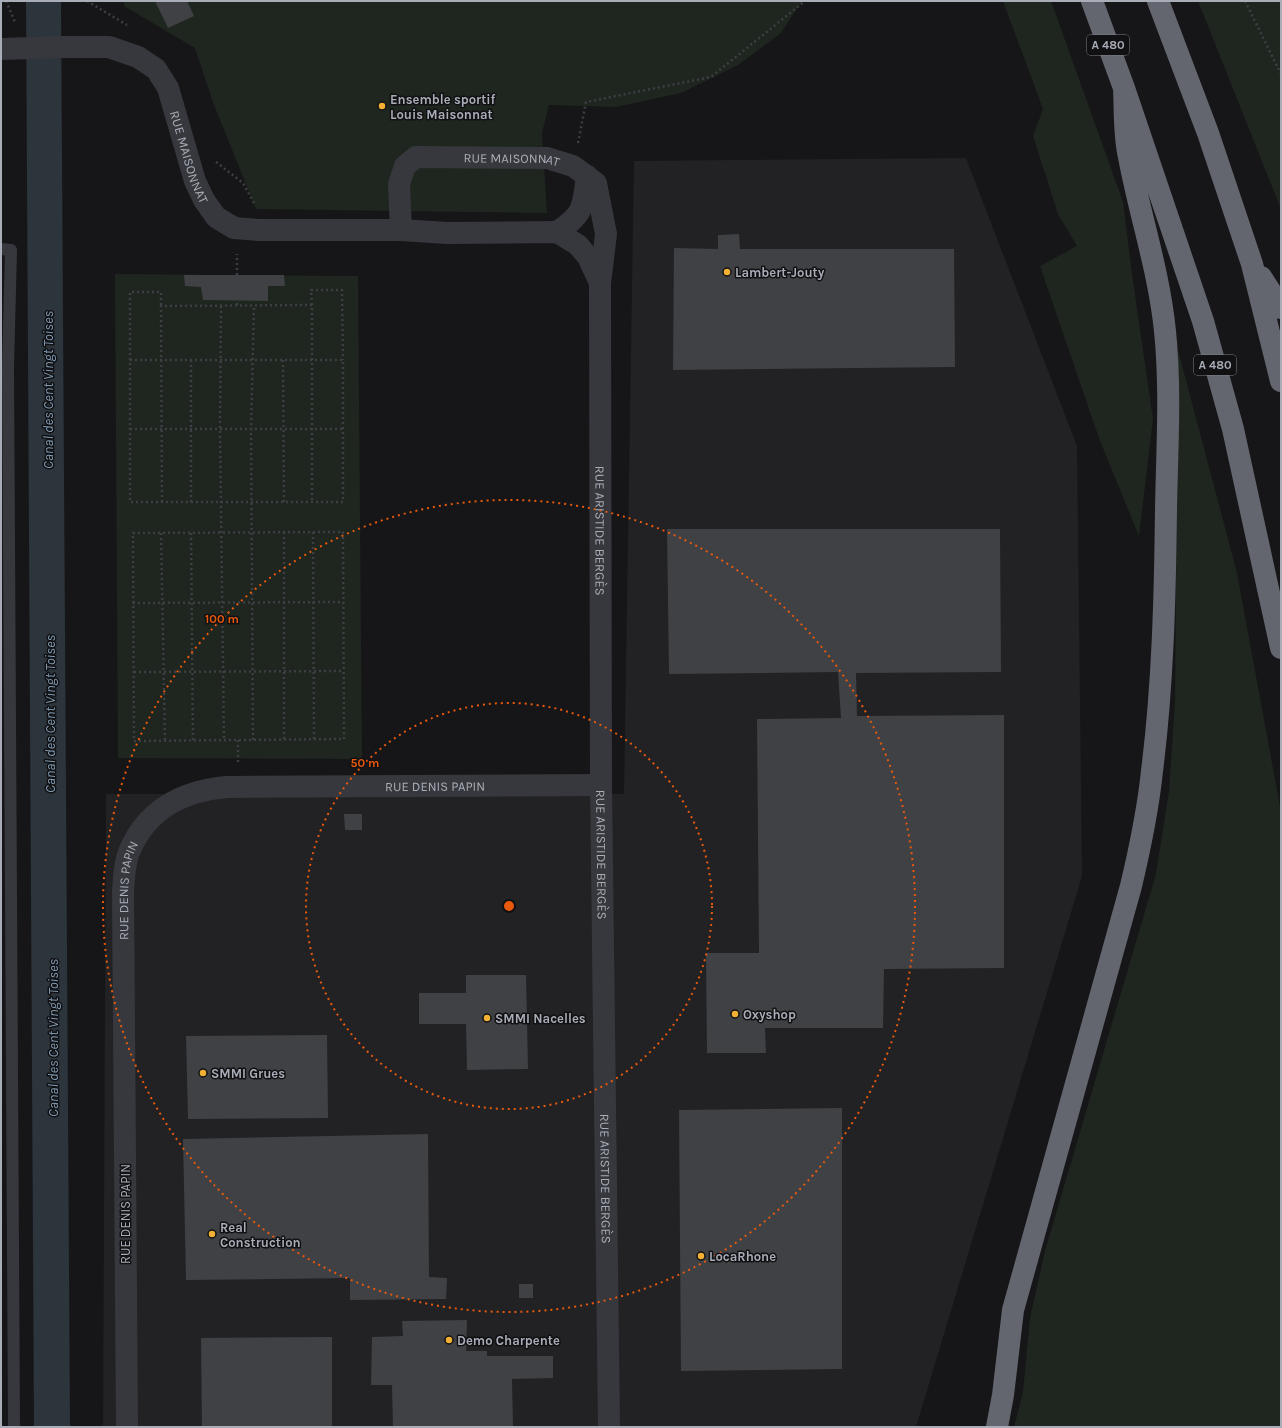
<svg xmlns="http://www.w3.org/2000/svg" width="1282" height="1428" viewBox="0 0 1282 1428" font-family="Karla,sans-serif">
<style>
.built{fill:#222225}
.green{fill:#1e261f}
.water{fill:#2c353c}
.building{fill:#404145}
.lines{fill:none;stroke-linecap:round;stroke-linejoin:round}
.path{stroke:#3d3f44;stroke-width:2.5;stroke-dasharray:2 3;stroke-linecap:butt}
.service{stroke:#37383d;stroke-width:12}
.minor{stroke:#37383d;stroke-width:22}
.motorway{stroke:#63666e;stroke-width:22}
.ring{fill:none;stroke:#e8590c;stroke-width:2;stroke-dasharray:2 4}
.poi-dot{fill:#f2b134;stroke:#111113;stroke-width:1.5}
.labels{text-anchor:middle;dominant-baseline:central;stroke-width:3;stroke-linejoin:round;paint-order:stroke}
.shield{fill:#111113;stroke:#7b7e86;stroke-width:1}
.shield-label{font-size:12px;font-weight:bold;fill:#a8adb8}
.poi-label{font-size:13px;font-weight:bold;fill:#a8adb8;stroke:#111113;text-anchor:start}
.street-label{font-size:13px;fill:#a8adb8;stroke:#111113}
.water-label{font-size:14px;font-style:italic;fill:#7f9bb3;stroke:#111113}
.centre{fill:#e8590c;stroke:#111113;stroke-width:2}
.ring-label{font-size:12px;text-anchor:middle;font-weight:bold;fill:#e8590c;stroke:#111113;stroke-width:3;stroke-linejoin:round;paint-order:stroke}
</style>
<rect width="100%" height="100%" fill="#161618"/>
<path class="built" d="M 966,158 L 1077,446 L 1082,876 L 916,1427 L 103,1427 L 106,794 L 624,794 L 634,161 Z"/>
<path class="green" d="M 124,1 L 802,1 L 781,33 L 738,65 L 681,93 L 616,107 L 549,105 L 542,133 L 547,213 L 256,209 L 214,105 L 195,48 L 124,6 Z
M 1003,1 L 1051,1 L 1123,202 L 1132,274 L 1153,419 L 1139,536 L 1100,441 L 1040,266 L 1077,246 L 1058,214 L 1033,136 L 1043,109 Z
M 1198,1 L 1281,1 L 1281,209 Z
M 115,274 L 358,276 L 362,759 L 118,758 Z
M 1178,350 L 1237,573 L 1281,812 L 1281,1427 L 1014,1427 L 1023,1392 L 1030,1318 L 1045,1251 L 1156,874 L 1169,791 L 1175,702 Z"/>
<path class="water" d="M 26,1 L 61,1 L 70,1427 L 34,1427 Z"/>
<path class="building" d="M 155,1 L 187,1 L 194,16 L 168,28 Z
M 739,234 L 740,249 L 954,249 L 955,367 L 673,370 L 674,248 L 718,249 L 718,235 Z
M 184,275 L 284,275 L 285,286 L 268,286 L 268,301 L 203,300 L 201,287 L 185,286 Z
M 667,529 L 1000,529 L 1001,672 L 856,673 L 857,716 L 1004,715 L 1004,968 L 884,969 L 883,1028 L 765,1028 L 766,1053 L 707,1053 L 706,953 L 759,953 L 757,719 L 841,718 L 838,672 L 669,674 Z
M 344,814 L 362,814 L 362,830 L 345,830 Z
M 466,975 L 526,975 L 528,1069 L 467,1070 L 466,1024 L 419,1024 L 419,993 L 466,993 Z
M 327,1035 L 328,1118 L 188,1119 L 186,1036 Z
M 842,1108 L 842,1369 L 681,1371 L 679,1110 Z
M 428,1134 L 429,1277 L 447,1278 L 446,1299 L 350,1300 L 350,1278 L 186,1280 L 183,1139 Z
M 519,1284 L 533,1284 L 533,1298 L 519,1298 Z
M 467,1320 L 466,1351 L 487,1351 L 487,1356 L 553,1356 L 553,1378 L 512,1379 L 513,1427 L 393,1427 L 392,1385 L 371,1385 L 372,1337 L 403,1336 L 402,1321 Z
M 332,1337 L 332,1427 L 202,1427 L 201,1338 Z"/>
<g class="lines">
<path class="path" d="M 6,1 L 15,22 L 15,24
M 87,1 L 127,25
M 1245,1 L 1281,74
M 578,143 L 586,102 L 711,77 L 805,1
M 216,162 L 243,183 L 255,205
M 237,305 L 237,254
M 312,305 L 311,290 L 342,290 L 343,360
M 221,306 L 220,429 L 224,741
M 130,360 L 343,360 L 343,502 L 130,502 Z
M 130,360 L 130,292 L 161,292 L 161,306
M 191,360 L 191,502
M 283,360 L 284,502
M 130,429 L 343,429
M 162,502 L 161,306 L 312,305 L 312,502
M 284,532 L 284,740
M 313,532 L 314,740
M 343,532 L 344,739 L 134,741 L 133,533 Z
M 161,533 L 165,741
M 191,533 L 193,741
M 133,603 L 343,602
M 134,672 L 344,671
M 238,740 L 238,762
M 253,740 L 251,429 L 254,305"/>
<path class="service" d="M 1,249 L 11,250 L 8,367 L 14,1427"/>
<g class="minor">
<path id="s1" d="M 1,49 L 64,47 L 109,47 L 138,57 L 156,69 L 168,88 L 195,181 L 204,200 L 216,217 L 234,228 L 259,230 L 401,230 L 447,233 L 557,232 L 578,245 L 588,257 L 600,283"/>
<path id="s2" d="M 401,230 L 399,184 L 405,166 L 416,157 L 547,158 L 573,166 L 596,183 L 606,234 L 600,283 L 601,785 L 609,1427"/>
<path d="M 557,232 C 584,214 583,207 587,176"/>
<path id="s3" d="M 127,1427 L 123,892 C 124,879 124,864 129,852 C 147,809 182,791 227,787 L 601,785"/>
</g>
<path class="motorway" d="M 1092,1 L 1124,88 L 1203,321 L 1233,429 L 1281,648
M 1158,1 L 1208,133 L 1252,264 L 1281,381
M 1261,277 L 1281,308
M 997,1427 L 1003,1395 L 1013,1310 L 1131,886 C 1140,848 1148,810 1152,771 C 1163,684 1165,596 1166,509 C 1167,450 1171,390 1165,331 C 1159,271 1140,216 1129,157 C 1124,136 1125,110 1124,88"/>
</g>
<g class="ring">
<circle cx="509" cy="906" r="203"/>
<circle cx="509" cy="906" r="406"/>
</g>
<g class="poi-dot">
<circle cx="382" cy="106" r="4"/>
<circle cx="727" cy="272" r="4"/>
<circle cx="735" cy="1014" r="4"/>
<circle cx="487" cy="1018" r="4"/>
<circle cx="203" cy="1073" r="4"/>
<circle cx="212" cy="1234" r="4"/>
<circle cx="701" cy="1256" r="4"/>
<circle cx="449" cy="1340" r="4"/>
</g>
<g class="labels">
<g class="shield">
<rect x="1087" y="35" width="42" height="20" rx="3"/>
<rect x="1194" y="355" width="42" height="20" rx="3"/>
</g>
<g class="shield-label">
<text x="1108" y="45">A 480</text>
<text x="1215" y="365">A 480</text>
</g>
<g class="poi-label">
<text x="390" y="99">Ensemble sportif<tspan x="390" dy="15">Louis Maisonnat</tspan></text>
<text x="735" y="272">Lambert-Jouty</text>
<text x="743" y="1014">Oxyshop</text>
<text x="495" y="1018">SMMI Nacelles</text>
<text x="211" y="1073">SMMI Grues</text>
<text x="220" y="1227">Real<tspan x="220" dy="15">Construction</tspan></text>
<text x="709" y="1256">LocaRhone</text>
<text x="457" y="1340">Demo Charpente</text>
</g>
<g class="street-label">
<text stroke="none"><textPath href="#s1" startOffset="255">RUE MAISONNAT</textPath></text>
<text stroke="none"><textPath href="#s2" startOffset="175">RUE MAISONNAT</textPath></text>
<text stroke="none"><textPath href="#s2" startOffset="615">RUE ARISTIDE BERGÈS</textPath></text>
<text stroke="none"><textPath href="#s3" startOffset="908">RUE DENIS PAPIN</textPath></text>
<text stroke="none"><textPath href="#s2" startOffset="939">RUE ARISTIDE BERGÈS</textPath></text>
<text stroke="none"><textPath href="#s3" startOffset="537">RUE DENIS PAPIN</textPath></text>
<text stroke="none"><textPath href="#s2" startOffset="1263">RUE ARISTIDE BERGÈS</textPath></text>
<text transform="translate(125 1214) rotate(-90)">RUE DENIS PAPIN</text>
</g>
<g class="water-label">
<text transform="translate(48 390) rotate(-90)">Canal des Cent Vingt Toises</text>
<text transform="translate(50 714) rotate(-90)">Canal des Cent Vingt Toises</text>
<text transform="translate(53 1038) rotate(-90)">Canal des Cent Vingt Toises</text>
</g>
</g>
<circle cx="509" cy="906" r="6" class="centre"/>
<g class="ring-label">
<text x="222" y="623">100 m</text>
<text x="365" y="767">50 m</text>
</g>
<rect width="1282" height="1428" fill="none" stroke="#a8adb8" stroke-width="4"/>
</svg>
